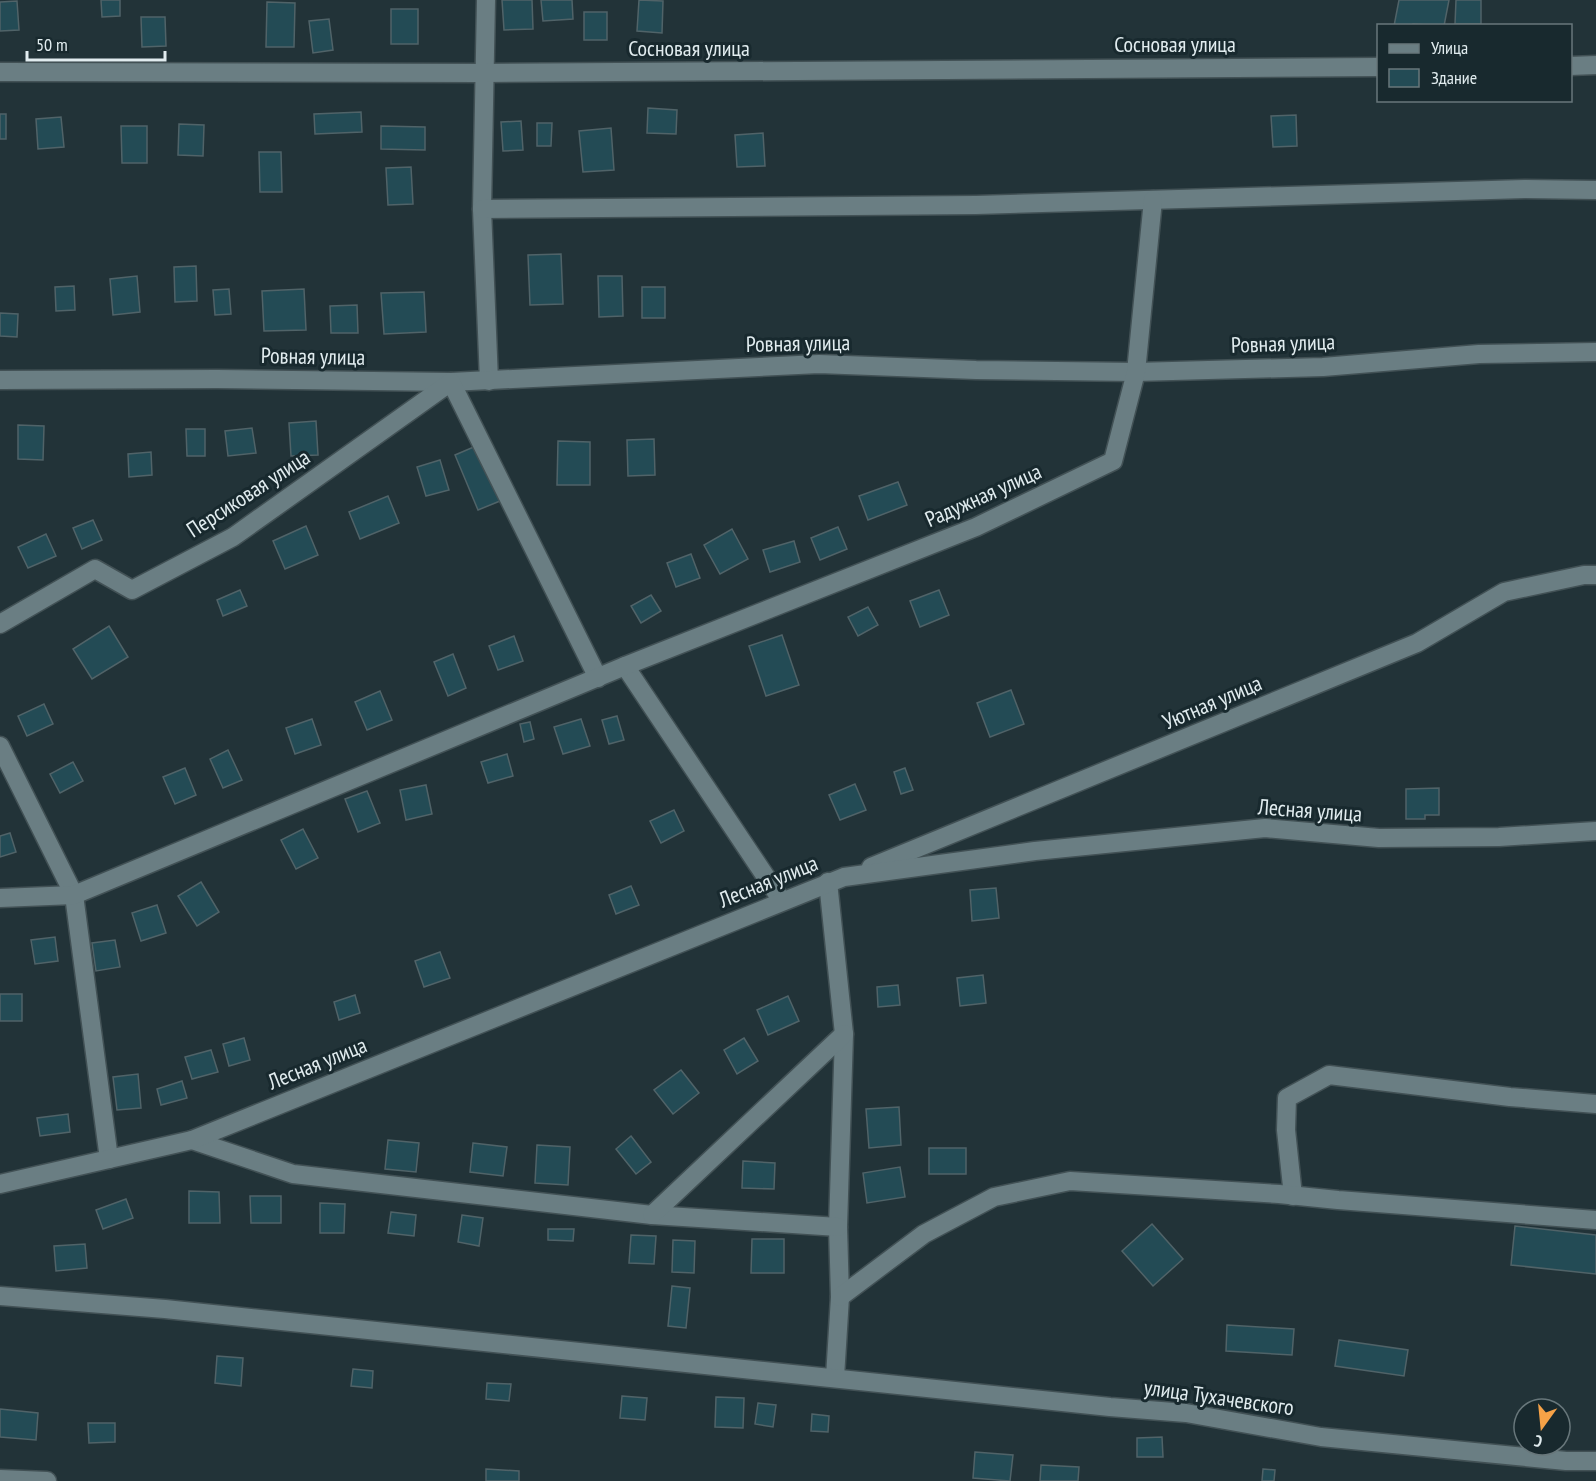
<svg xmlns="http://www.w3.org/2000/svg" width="1596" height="1481" viewBox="0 0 1596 1481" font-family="'PT Sans Narrow',sans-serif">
<rect width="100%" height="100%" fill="#223338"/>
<g fill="#234b55" stroke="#506368" stroke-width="1.5">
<polygon points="101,0 120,0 120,16 102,17"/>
<polygon points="502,0 532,0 533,29 504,30"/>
<polygon points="541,0 572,0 573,19 543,21"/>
<polygon points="639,0 663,1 662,33 637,31"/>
<polygon points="1399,0 1449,0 1444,26 1413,24 1413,26 1394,26"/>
<polygon points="1456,0 1481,0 1481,24 1455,24"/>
<polygon points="17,1 19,30 0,31 0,2"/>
<polygon points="267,2 295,3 294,47 266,47"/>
<rect x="391" y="9" width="27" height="35"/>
<rect x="584" y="12" width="23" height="28"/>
<polygon points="141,17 165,17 166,46 142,47"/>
<polygon points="329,19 333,50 313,53 309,21"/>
<polygon points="648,108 677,110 676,134 647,133"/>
<polygon points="361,112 362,132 315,134 314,114"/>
<rect x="0" y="114" width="6" height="25"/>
<polygon points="1296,115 1297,146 1273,147 1271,116"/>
<polygon points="61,117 64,147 38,149 36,119"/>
<polygon points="521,121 523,150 503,151 501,122"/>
<polygon points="537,123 552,123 551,146 537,146"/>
<polygon points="179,124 204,125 203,156 178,155"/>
<polygon points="121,126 147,126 147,163 122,163"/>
<polygon points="381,126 425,127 425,150 381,149"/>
<polygon points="611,128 614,170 583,172 579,131"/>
<polygon points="763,133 765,166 737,167 735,135"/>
<polygon points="259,152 281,152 282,192 260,192"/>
<polygon points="411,167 413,204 388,205 386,168"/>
<polygon points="561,254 563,304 530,305 528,255"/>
<polygon points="196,266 197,301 175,302 174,267"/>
<polygon points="137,276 140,312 113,315 110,279"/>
<polygon points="598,276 622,276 623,316 599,317"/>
<polygon points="74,286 75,310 56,311 55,287"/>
<rect x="642" y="287" width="23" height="31"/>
<polygon points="229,289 231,314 215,315 213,290"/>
<polygon points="304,289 306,330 264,331 262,291"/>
<polygon points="424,292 426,332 384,334 381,293"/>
<polygon points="357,305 358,333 331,333 330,306"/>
<polygon points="0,313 18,314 17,337 0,336"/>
<polygon points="316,421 318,455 291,456 289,423"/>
<polygon points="18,425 44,426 43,460 18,459"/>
<polygon points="252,428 256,453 228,456 225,431"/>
<polygon points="186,429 205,429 205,456 187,456"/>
<polygon points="654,439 655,475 628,476 627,440"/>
<polygon points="558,441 590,442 590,485 557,485"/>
<polygon points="476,446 500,501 478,510 455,455"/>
<polygon points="151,452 152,475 129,477 128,454"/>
<polygon points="440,460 449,490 426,496 417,467"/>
<polygon points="898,482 907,505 868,520 859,496"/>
<polygon points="388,496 399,523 360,539 349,512"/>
<polygon points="93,520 102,540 82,549 73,528"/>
<polygon points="306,526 318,555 285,569 273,541"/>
<polygon points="838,527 847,549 820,560 811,538"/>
<polygon points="732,529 748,559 720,574 704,545"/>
<polygon points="46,534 56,556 28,568 18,547"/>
<polygon points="794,541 800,562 770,572 763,550"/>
<polygon points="691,554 700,578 676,587 667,563"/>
<polygon points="240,590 247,606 223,616 217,600"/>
<polygon points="939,590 949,615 920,627 910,601"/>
<polygon points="651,595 661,611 641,623 631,606"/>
<polygon points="868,607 878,625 858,636 848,617"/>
<polygon points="109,626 128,657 92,679 73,649"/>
<polygon points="782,635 799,685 766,696 749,646"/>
<polygon points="514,636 523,661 498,670 489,646"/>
<polygon points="453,654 466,688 448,696 434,662"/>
<polygon points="1011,690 1024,724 990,737 977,703"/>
<polygon points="380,691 392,720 367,730 355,702"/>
<polygon points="44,704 53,724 27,736 18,716"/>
<polygon points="617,716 624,740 609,744 602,720"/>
<polygon points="312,719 321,745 295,754 286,728"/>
<polygon points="581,719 590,746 563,754 554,727"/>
<polygon points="530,722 534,739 524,742 520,724"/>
<polygon points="228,750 242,780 223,788 210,759"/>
<polygon points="507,754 513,776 488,783 481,762"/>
<polygon points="73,762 83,781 60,793 50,774"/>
<polygon points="185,768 196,795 175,804 163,777"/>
<polygon points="905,768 913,790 901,794 894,772"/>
<polygon points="855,784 866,810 840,820 829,795"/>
<polygon points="426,785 432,814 406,820 400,790"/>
<polygon points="1439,788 1439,815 1425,815 1425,819 1406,819 1406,789"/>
<polygon points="367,791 380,823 358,832 345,799"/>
<polygon points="674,810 684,831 661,843 650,821"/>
<polygon points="303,829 318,858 296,869 281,840"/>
<polygon points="10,833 16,852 0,857 0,836"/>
<polygon points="201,882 219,912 197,926 178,896"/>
<polygon points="631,886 639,905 616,914 609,895"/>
<polygon points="996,888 999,918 972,921 970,890"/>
<polygon points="157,905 166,933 141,941 132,913"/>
<polygon points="55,937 58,961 35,964 31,940"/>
<polygon points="115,940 120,967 96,971 92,943"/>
<polygon points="440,952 450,978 424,987 415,961"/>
<polygon points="983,975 986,1003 960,1006 957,978"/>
<polygon points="898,985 900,1005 878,1007 877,987"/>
<rect x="0" y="994" width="22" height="27"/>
<polygon points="355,995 360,1013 339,1020 334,1002"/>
<polygon points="788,996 799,1021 768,1035 757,1010"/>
<polygon points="244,1038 250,1060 229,1066 223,1044"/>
<polygon points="744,1038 758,1061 737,1074 724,1050"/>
<polygon points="211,1050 218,1072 192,1079 185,1057"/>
<polygon points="681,1070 699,1093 673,1114 654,1090"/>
<polygon points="138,1074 141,1108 117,1110 113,1077"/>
<polygon points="182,1081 187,1098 161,1105 157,1089"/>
<polygon points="899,1107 901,1145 869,1148 866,1109"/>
<polygon points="68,1114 70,1132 40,1136 37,1118"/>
<polygon points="631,1136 651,1162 636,1174 616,1149"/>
<polygon points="388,1140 419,1143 416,1172 385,1169"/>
<polygon points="473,1143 507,1147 503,1176 470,1172"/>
<polygon points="537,1145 570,1147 568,1185 535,1183"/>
<rect x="929" y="1148" width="37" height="26"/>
<polygon points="743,1161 775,1163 774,1189 742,1188"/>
<polygon points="900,1167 905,1197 867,1203 863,1173"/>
<polygon points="189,1191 219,1192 220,1223 189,1223"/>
<polygon points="250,1196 281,1196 281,1223 251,1223"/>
<polygon points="126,1199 133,1218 103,1229 96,1210"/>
<polygon points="320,1203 345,1204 344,1233 320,1233"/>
<polygon points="391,1212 416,1215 414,1236 388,1233"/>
<polygon points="462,1215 483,1218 479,1246 458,1242"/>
<polygon points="1152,1224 1183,1259 1153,1286 1122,1251"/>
<polygon points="1515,1226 1596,1235 1596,1274 1511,1265"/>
<polygon points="548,1229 574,1229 573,1241 548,1240"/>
<polygon points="631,1235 656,1236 654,1264 629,1263"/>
<polygon points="752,1239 784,1239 784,1273 751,1273"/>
<polygon points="673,1240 695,1241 694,1273 672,1272"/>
<polygon points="85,1244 87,1268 56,1271 54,1246"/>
<polygon points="672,1286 690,1288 686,1328 668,1326"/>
<polygon points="1227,1325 1294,1329 1292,1355 1226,1351"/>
<polygon points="1339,1340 1408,1350 1404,1376 1335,1366"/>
<polygon points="217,1356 243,1358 241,1386 215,1383"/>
<polygon points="353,1369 373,1371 372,1388 351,1386"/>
<polygon points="487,1383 511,1384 509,1401 486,1399"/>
<polygon points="622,1396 647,1398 645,1420 620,1418"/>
<polygon points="716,1397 744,1398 743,1428 715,1427"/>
<polygon points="758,1403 776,1405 773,1427 755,1424"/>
<polygon points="0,1409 38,1413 36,1440 0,1437"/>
<polygon points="812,1414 829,1416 828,1432 811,1431"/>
<polygon points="88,1423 115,1423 115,1442 89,1443"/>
<polygon points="1162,1437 1163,1457 1137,1457 1137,1438"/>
<polygon points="975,1452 1013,1455 1010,1481 973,1478"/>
<polygon points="1041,1465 1079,1467 1078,1481 1040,1481"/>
<polygon points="486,1469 519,1471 519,1481 486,1481"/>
<polygon points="1263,1469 1275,1470 1274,1481 1262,1481"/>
</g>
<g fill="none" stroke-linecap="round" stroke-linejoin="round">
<g stroke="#425155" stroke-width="21">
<g id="minor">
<polyline points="486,0 482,209 489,381"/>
<polyline points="1570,66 1596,65"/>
<polyline points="0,72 483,73 1378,67"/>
<polyline points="482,209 976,205 1525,189 1596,190"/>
<polyline points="0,380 217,379 451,382 819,364 976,370 1136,372 1323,367 1479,354 1596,352"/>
<polyline points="0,624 95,569 132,590 233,537 451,382 598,678"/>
<polyline points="625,666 782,901"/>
<polyline points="0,746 74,895 109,1159"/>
<polyline points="871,867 1417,643 1504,592 1584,575 1596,575"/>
<polyline points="828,882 844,1034 838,1227 840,1297 835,1377"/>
<polyline points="0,898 74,895 625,666 976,527 1113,461 1136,372 1153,200"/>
<polyline points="192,1140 293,1174 652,1215 838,1227"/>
<polyline points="0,1184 192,1140 844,877 1035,851 1265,828 1379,838 1499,837 1596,831"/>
<polyline points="1293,1196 1286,1130 1287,1098 1329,1075 1510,1097 1596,1104"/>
<polyline points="652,1215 844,1034"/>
<polyline points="0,1296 165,1309 1110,1407 1186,1413 1321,1437 1566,1461 1596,1461"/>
<polyline points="840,1297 924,1234 994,1197 1070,1181 1279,1194 1338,1200 1596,1220"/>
<polyline points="0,1479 47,1481"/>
</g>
</g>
<use href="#minor" stroke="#6a7e83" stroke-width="18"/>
</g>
<g text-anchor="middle" stroke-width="6" stroke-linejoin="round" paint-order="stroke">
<g font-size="22" fill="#e1ecef" stroke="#18292e">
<text x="1175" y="52">Сосновая улица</text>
<text x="689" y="56">Сосновая улица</text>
<text transform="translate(798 343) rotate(-1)" y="8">Ровная улица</text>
<text transform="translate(1283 343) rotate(-2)" y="8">Ровная улица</text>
<text transform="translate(313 356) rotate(1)" y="8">Ровная улица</text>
<text transform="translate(248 493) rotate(-33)" y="8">Персиковая улица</text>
<text transform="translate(983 495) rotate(-24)" y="8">Радужная улица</text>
<text transform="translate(1212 702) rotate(-23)" y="8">Уютная улица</text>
<text transform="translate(1310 810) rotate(4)" y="8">Лесная улица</text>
<text transform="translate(768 881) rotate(-22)" y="8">Лесная улица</text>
<text transform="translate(317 1063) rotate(-22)" y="8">Лесная улица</text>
<text transform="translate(1219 1397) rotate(8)" y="8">улица Тухачевского</text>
</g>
</g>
<rect x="1377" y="24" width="195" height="78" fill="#18292e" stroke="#68777b" stroke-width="1.5"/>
<rect x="1389" y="44" width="30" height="9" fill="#6a7e83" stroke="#68777b" stroke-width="1.5"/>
<text x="1431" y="54" font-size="18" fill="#e1ecef">Улица</text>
<rect x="1389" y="69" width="30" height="18" fill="#234b55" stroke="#68777b" stroke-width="1.5"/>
<text x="1431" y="84" font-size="18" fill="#e1ecef">Здание</text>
<g transform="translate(1542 1427) rotate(195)"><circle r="28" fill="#18292e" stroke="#68777b" stroke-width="1.5"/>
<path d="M0-4.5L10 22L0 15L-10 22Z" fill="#f6a247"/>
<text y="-9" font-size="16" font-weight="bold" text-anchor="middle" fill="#e1ecef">С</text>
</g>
<path d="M27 51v9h138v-9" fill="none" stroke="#e1ecef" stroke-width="3"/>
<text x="36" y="51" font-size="18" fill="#e1ecef" stroke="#18292e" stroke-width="4.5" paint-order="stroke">50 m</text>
</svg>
